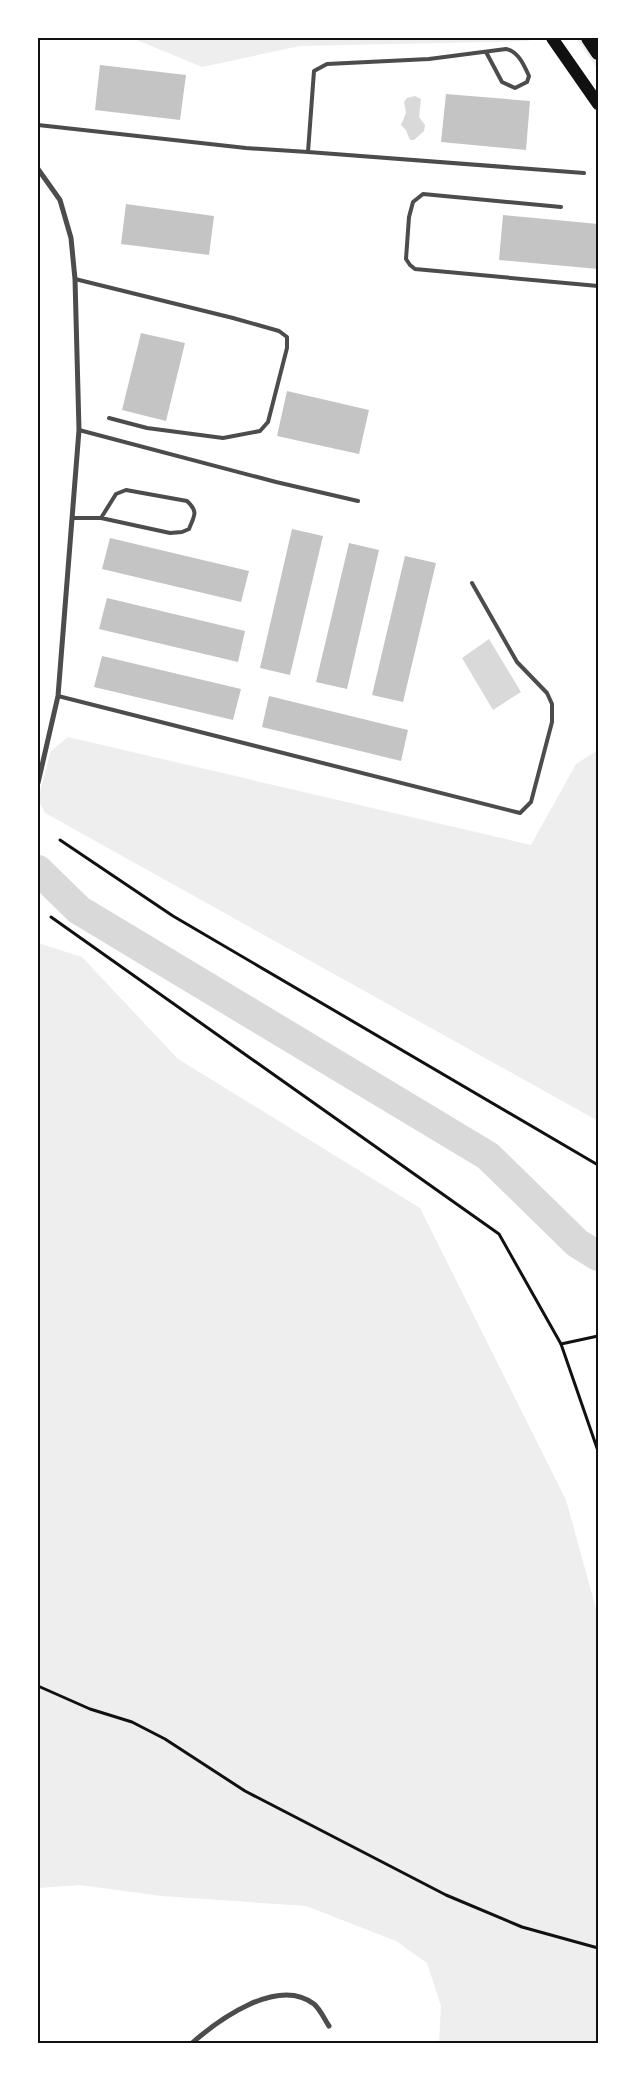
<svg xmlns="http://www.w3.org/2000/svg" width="636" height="2081" viewBox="0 0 636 2081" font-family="'Fira Sans Condensed',sans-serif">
<rect width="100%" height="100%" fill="#fff"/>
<g fill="#eee">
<polygon points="132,38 527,38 529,41 300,46 202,67"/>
<polygon points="576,38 582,38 598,61 598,70"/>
<polygon points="68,737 531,845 576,764 598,750 598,1121 45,813 38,799 51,751"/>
<polygon points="38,943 82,957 178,1059 420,1208 566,1500 598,1616 598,2043 439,2043 441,2006 427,1963 396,1941 306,1906 161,1896 80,1885 38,1888"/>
</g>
<g fill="#d9d9d9">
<polygon points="415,96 421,99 419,117 425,125 424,131 414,140 410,140 406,130 401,125 406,113 404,102 407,98"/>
<polygon points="489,639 521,692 493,710 462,658"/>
</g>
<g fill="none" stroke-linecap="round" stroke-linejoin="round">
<polyline stroke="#d9d9d9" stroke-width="30" points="38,870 79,910 488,1156 577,1243 598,1256"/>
</g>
<g fill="#c4c4c4">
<polygon points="100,65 186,75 180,120 95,110"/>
<polygon points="446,94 530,101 526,150 441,142"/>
<polygon points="126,204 214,216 209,255 121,244"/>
<polygon points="503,215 598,224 598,269 499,260"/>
<polygon points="141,333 185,343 166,421 122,410"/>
<polygon points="287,391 369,410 359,454 277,436"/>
<polygon points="292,529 323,536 290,675 260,668"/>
<polygon points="110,538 249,571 241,602 102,569"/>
<polygon points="349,543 379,550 347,689 316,682"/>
<polygon points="405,556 436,563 403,702 372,695"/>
<polygon points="107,598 245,631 238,662 99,629"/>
<polygon points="102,656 241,689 233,720 94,687"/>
<polygon points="269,696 408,730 401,761 262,727"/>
</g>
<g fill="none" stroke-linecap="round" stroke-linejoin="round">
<g stroke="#111" stroke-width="3">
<polyline points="60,840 173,916 598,1165"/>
<polyline points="51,917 499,1234 561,1344 598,1451"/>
<polyline points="561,1344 598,1336"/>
<polyline points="38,1686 90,1709 132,1722 165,1739 245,1791 446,1895 522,1927 598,1948"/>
</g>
<g stroke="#4c4c4c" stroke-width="4">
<path d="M486,52L502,82L515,88L527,82L529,76C524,65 518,51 506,49L429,59L327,64L314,71L308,152L584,173"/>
<polyline points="38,125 246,148 308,152"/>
<polyline points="561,207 423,194 413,202 409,217 406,259 410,265 415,269 598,286"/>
<polyline points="75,279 233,318 279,331 287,337 287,348 268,422 260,431 223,438 147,428 109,418"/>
<polyline points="79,430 276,482 358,501"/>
<path d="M72,518H101L170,533L182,532L189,529C194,516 199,512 187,501L126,490L116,494L101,518"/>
<polyline points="58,696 520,813 531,802 552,722 552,704 547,693 517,662 472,583"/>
</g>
<g stroke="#4c4c4c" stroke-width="5">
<polyline points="38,169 60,200 71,238 75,279 79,430 58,696 38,783"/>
<path d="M191,2044C218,2020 278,1976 314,2004C320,2009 325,2020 329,2026"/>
</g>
<polyline stroke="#111" stroke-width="12" points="552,38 598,104"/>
<polyline stroke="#111" stroke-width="14" points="588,38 598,53"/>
</g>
<rect width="636" height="2081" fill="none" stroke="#ffffff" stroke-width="78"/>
<rect x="39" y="39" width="558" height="2003" fill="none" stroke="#111" stroke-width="2"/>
</svg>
